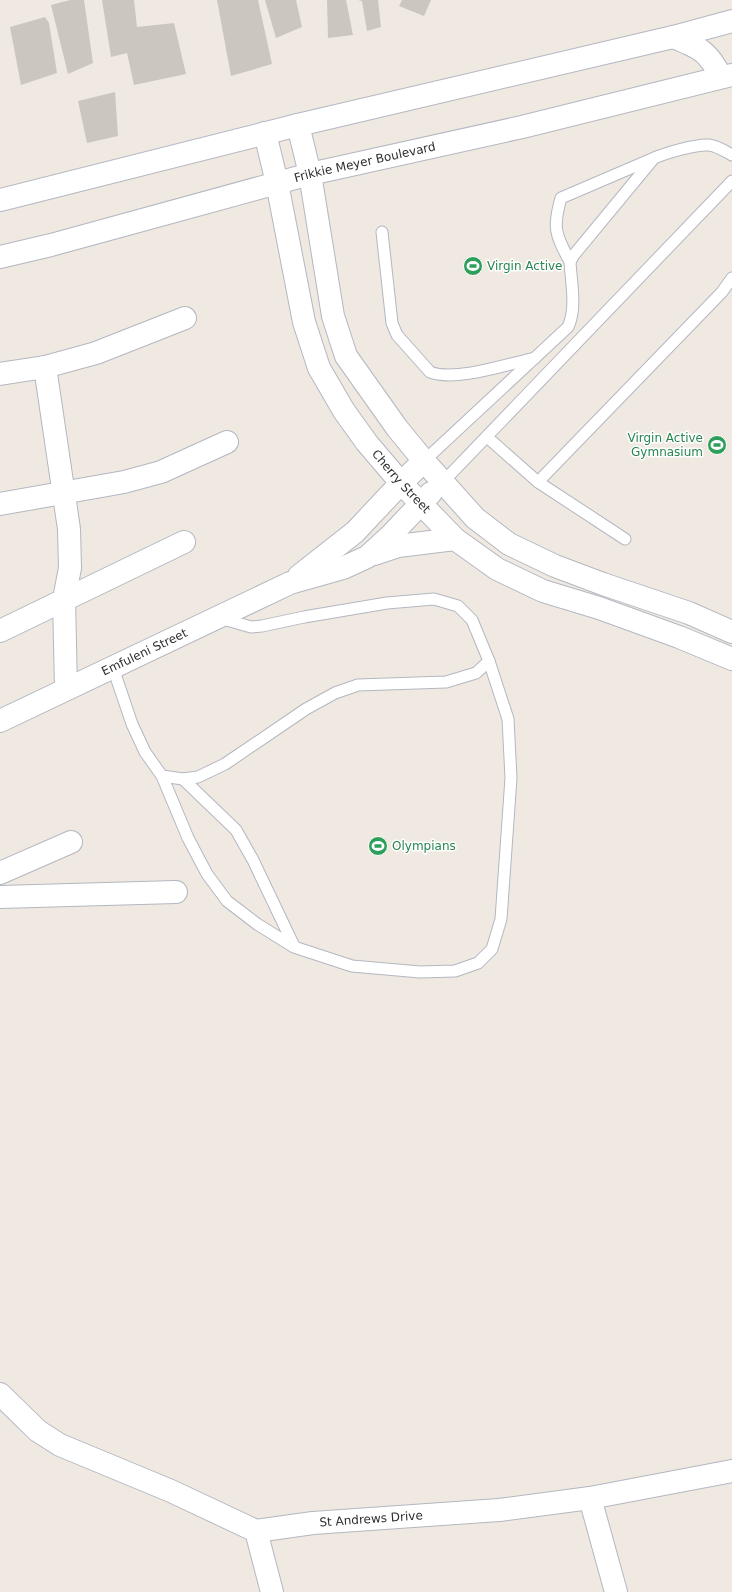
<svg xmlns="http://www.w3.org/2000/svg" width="732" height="1592" viewBox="0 0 732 1592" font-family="'DejaVu Sans',sans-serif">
<rect width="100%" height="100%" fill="#efe9e1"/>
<g fill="#cbc7bf">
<polygon points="70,0 84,0 93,63 68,74 51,5"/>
<polygon points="102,0 134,0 137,27 174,23 186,74 134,85 127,53 111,57"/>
<polygon points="217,0 258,0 272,64 231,76"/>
<polygon points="265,0 296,0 302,27 276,38"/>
<polygon points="327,0 346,0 353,35 328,38"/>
<polygon points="358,0 378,0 381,27 367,31 362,1"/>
<polygon points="402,0 431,0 424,16 399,6"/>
<polygon points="45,17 49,23 57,73 21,85 10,27"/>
<polygon points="115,92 118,136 87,143 78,101"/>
</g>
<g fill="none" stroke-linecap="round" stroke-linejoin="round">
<g stroke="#b4b7c1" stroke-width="13">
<g id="lane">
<path d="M382,232L392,323L397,335L430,372C455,382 508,364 535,358"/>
<path d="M570,262C556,235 552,229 561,198L652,159"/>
<polyline points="487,437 538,482 625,539"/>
<path d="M424,461L568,327C577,308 571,282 570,262L573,256L654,158C666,153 696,144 709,145C717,146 725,151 732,155"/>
<polyline points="538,482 722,292 732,278"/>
<polyline points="442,483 732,181"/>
<polyline points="220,618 251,627 262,626 304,617 387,603 434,599 458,606 472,620 489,661"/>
<polyline points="113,668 132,724 145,752 162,776 183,779 198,777 225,764 306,709 335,693 358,685 446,682 476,673 489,661 508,719 511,778 501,919 492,949 478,963 455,971 420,972 352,966 294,947 257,924 227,901 207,874 188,838 162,776"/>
<polyline points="183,779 236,830 253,860 294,946"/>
</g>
</g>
<g stroke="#b4b7c1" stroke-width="24">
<g id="street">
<polyline points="298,125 310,174 333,316 346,356 397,428 424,461 475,518 509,544 555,566 603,584 689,613 732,632"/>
<path id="s1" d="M265,133L277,183L304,322L319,368L344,411L367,443L401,483L455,539L497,569L543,591L599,608L679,637L732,659"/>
<polyline points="45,367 69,529 70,568 64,599 66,689"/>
<polyline points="0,374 45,367 96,353 185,318"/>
<polyline points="0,504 124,482 161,472 227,442"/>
<polyline points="374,554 398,546 455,539"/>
<polyline points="299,576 355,532 401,483 424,461"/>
<polyline points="0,631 184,542"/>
<path id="s2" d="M0,721L290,583L343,568L367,557L391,535L431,493"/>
<polyline points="0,873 71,842"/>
<polyline points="0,897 176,892"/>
<path id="s3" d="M0,1394L38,1431L60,1445L171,1491L256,1531L313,1523L499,1510L590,1498L732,1471"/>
<polyline points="590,1498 616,1592"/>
<polyline points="256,1531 272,1592"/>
</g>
</g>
<g stroke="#b4b7c1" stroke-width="24">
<g id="secondary">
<path d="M673,37C700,48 708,51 721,77"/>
<polyline points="0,200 298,125 673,37 732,21"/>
<path id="s4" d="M0,257L51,245L310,174L522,127L732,75"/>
</g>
</g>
<use href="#lane" stroke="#fff" stroke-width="11"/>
<use href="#street" stroke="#fff" stroke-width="22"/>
<use href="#secondary" stroke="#fff" stroke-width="22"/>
</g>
<defs>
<g id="stadium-disc" transform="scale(1)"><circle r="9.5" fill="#2e9e5b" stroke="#fff"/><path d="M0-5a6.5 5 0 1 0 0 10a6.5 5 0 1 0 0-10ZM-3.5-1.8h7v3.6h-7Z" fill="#fff"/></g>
</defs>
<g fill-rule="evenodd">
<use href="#stadium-disc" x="473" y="266"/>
<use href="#stadium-disc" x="717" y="445"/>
<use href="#stadium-disc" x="378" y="846"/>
</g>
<g text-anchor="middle" stroke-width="3" stroke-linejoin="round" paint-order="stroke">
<g font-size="12" fill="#2e2e2e" stroke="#fff">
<text dy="4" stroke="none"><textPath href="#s4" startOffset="377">Frikkie Meyer Boulevard</textPath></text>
<text dy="4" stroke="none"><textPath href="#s1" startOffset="382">Cherry Street</textPath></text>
<text dy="4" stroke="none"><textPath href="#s2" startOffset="160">Emfuleni Street</textPath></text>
<text dy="4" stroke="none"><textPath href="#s3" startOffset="409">St Andrews Drive</textPath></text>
</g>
<g font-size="12" fill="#27864d" stroke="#fff" text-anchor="start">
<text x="487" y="270">Virgin Active</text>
<text x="703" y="442" text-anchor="end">Virgin Active<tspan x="703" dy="14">Gymnasium</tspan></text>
<text x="392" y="850">Olympians</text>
</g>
</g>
</svg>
